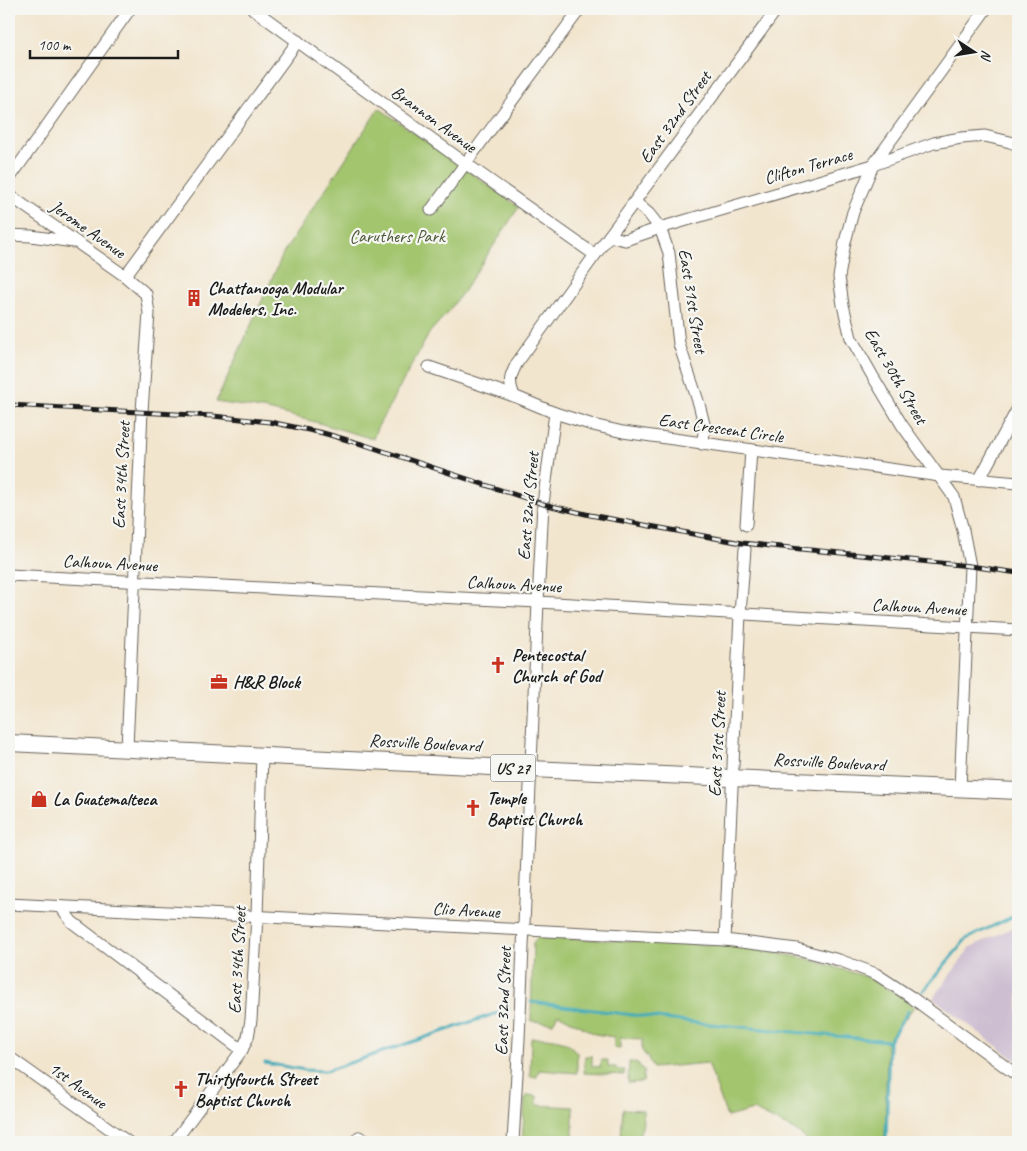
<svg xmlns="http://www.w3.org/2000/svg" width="1027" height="1151" viewBox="0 0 1027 1151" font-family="Caveat,sans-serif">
<rect width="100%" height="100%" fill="#f6f6f2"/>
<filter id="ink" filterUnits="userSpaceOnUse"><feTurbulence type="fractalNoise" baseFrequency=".02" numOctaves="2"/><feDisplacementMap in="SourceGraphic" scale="10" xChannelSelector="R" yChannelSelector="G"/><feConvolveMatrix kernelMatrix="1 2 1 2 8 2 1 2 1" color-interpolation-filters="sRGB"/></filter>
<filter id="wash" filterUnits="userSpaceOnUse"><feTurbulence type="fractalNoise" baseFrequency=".0096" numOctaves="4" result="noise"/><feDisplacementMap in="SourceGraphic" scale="20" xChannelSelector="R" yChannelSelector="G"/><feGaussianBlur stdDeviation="1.12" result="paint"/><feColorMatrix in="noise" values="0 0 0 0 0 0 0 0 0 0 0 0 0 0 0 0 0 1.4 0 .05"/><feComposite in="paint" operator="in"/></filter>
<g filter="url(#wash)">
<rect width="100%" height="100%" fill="#f2e5ce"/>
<polygon fill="#cebed1" points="1018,925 1018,1062 933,998 971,947"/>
<g fill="#a3c56e" stroke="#607045">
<polygon points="379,108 519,207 463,292 447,313 430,332 376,430 373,439 319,423 268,410 216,402 284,252"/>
<polygon points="538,938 580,939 740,946 808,959 864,976 899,995 914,1007 887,1042 885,1142 810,1142 794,1130 753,1110 727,1117 708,1063 653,1068 648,1058 642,1051 642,1039 620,1038 620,1049 614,1048 614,1037 595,1034 558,1014 553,1023 531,1021 533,943 535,940"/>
<path d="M531,1038C550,1038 565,1037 577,1053V1073L539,1070L537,1077L530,1076Z"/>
<polygon points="585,1056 592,1056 592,1066 600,1067 601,1060 608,1060 608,1067 616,1067 617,1070 625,1070 624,1075 584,1073"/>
<path d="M629,1062C636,1061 640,1066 644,1071L643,1082L628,1083Z"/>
<polygon points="528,1095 537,1096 537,1105 573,1107 573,1142 522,1142 525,1099"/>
<path d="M623,1109L643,1110C643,1118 644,1135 634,1137C630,1138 625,1137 621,1136Z"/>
</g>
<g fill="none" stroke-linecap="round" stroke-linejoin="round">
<g stroke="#3baab9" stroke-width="3">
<polyline points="923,991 966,939 1018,914"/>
<polyline points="531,1002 688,1022 889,1041"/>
<polyline points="265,1063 305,1070 326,1071 509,1009"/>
<polyline points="886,1142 889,1041 908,1011"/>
</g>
</g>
</g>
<g filter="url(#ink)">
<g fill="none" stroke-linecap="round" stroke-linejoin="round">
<g stroke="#67625a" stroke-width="13">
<g id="minor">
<polyline points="253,9 465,163 595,255"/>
<polyline points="9,179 130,9"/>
<polyline points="9,195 125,276 146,294 149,313 142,411 127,748"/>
<polyline points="635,202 649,214 660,228 669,253 679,344 699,404 705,428 702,444"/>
<polyline points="431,210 580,9"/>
<polyline points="9,235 31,236 74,242"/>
<polyline points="609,236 625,240 660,228 873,165 934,143 961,138 985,136 1010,142 1018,145"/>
<polyline points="125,276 298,41"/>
<polyline points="429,367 514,396 555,413 593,425 623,432 940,476 1018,483"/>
<path d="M514,396C508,380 510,377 517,363L595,255L777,9"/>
<polyline points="979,480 1018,408"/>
<polyline points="746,525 751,450"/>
<polyline points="9,575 538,602 1018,630"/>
<polyline points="960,788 970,566 963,530 954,497 902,425 872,375 851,338 843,305 839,277 845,242 853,212 873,165 986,9"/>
<polyline points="9,904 725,940 797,949 839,960 876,974 911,997 1018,1076"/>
<polyline points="61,907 72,922 242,1050"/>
<polyline points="725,940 740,614 745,549"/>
<polyline points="9,1057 128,1142"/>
<polyline points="174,1142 242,1050 248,1037 251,1020 257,916 262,755"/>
<polyline points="355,1142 359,1137 367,1142"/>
<polyline points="513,1142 519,1039 538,602 543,504 555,413"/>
</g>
</g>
<g stroke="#67625a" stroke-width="18">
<polyline id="highway" points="9,743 531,769 1018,791"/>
</g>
<use href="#minor" stroke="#fff" stroke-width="11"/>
<use href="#highway" stroke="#fff" stroke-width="16"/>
<g stroke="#1c1c1c" stroke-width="5">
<polyline id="rail" points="9,405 213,416 270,422 323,433 365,445 543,504 590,515 742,543 970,566 1018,573"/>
</g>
<use href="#rail" stroke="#f6f6f2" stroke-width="3" stroke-dasharray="9" stroke-linecap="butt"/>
</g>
</g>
<defs>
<g id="building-bare" transform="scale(1.35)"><path d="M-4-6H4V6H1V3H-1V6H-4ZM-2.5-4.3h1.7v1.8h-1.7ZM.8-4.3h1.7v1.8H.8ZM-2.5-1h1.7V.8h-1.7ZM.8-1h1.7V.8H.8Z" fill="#c8321e" stroke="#f6f6f2" stroke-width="2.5" paint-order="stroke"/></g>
<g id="church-bare" transform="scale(1.35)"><path d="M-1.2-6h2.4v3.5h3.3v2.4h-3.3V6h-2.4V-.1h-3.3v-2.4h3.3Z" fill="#c8321e" stroke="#f6f6f2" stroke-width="2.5" paint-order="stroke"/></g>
<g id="office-bare" transform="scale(1.35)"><path d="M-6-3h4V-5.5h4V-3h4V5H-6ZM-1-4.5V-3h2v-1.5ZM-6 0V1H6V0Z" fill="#c8321e" stroke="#f6f6f2" stroke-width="2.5" paint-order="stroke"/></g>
<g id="shop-bare" transform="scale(1.35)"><path d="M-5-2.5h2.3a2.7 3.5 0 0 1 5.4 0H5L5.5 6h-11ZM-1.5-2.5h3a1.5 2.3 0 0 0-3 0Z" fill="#c8321e" stroke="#f6f6f2" stroke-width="2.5" paint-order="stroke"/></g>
</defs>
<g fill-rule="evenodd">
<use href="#building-bare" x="194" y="298"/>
<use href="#church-bare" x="498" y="665"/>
<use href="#office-bare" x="219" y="682"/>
<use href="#shop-bare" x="39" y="799"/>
<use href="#church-bare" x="473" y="808"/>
<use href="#church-bare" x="181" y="1089"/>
</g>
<g text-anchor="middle" stroke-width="4.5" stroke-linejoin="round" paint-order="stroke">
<rect fill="#f6f6f2" stroke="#5d5d5c" stroke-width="1" x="490.5" y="754.5" width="45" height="27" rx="4"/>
<g font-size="16" font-weight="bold" fill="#1c1c1c">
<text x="513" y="774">US 27</text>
</g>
<g font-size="18" fill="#1c1c1c" stroke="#f6f6f2">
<text transform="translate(675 117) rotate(-54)" y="6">East 32nd Street</text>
<text transform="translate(434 119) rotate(36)" y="6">Brannon Avenue</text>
<text transform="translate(808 166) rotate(-16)" y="6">Clifton Terrace</text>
<text transform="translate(88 229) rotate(35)" y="6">Jerome Avenue</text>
<text transform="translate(693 301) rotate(81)" y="6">East 31st Street</text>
<text transform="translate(896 376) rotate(60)" y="6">East 30th Street</text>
<text transform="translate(721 428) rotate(8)" y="6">East Crescent Circle</text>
<text transform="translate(121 475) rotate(-87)" y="6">East 34th Street</text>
<text transform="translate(528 506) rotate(-85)" y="6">East 32nd Street</text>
<text transform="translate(110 563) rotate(3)" y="6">Calhoun Avenue</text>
<text transform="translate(514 584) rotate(3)" y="6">Calhoun Avenue</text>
<text transform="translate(919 607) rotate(3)" y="6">Calhoun Avenue</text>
<text transform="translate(425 743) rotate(3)" y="6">Rossville Boulevard</text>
<text transform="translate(717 744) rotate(-87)" y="6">East 31st Street</text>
<text transform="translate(829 762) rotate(3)" y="6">Rossville Boulevard</text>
<text transform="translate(466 910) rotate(3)" y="6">Clio Avenue</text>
<text transform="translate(237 960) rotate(-87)" y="6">East 34th Street</text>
<text transform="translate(503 1001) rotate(-88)" y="6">East 32nd Street</text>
<text transform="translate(78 1085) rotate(36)" y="6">1st Avenue</text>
</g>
<g font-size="18" fill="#4b5739" stroke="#f6f6f2">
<text x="397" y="242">Caruthers Park</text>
</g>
<g font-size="18" font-weight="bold" fill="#1c1c1c" stroke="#f6f6f2" text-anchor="start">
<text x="208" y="294">Chattanooga Modular<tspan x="208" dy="21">Modelers, Inc.</tspan></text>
<text x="512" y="661">Pentecostal<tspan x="512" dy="21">Church of God</tspan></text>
<text x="233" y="688">H&amp;R Block</text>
<text x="487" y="804">Temple<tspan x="487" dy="21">Baptist Church</tspan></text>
<text x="53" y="805">La Guatemalteca</text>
<text x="195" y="1085">Thirtyfourth Street<tspan x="195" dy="21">Baptist Church</tspan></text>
</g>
</g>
<rect width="1027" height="1151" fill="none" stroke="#f6f6f2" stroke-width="30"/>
<g transform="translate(974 52) rotate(102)" stroke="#f6f6f2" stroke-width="4" paint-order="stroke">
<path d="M0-4L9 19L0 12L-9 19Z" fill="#1c1c1c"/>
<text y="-8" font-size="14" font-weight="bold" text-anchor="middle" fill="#1c1c1c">N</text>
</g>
<path d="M30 50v8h148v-8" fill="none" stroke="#1c1c1c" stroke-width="2.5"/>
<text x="38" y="50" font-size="15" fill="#1c1c1c" stroke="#f6f6f2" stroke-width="4" paint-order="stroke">100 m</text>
</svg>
